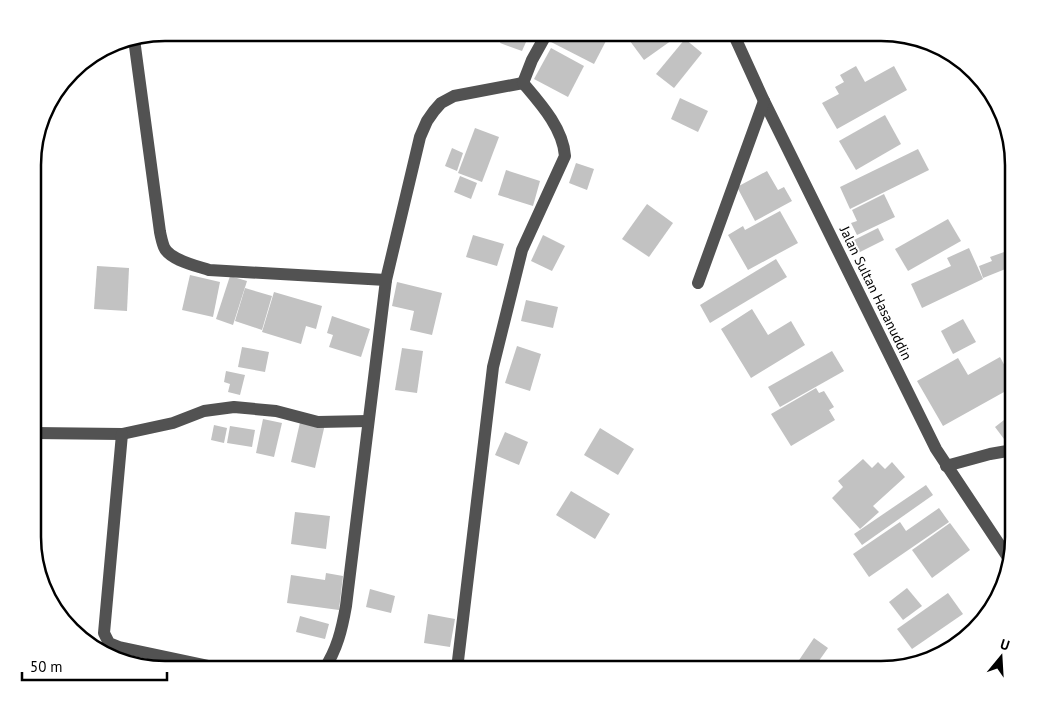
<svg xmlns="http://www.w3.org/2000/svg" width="1046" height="702" viewBox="0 0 1046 702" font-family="'PT Sans',sans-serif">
<rect width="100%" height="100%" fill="#fff"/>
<g fill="#c2c2c2">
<polygon points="504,33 530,33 522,51 500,43"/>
<polygon points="556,33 594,33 607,39 594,64 551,42"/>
<polygon points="624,33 682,33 644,60"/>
<polygon points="685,39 702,53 674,88 656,74"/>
<polygon points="551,48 584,66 568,97 534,79"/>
<polygon points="856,66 865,82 894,66 907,90 837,129 822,103 839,94 835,87 844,82 840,75"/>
<polygon points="680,98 708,111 698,132 671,119"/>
<polygon points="885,115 901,144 856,170 839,141"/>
<polygon points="475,128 499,137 482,182 458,173"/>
<polygon points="452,148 463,153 457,171 445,166"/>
<polygon points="918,149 929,170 850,209 840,187"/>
<polygon points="576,163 594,169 587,190 569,183"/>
<polygon points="506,170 540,181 533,206 498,195"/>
<polygon points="767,171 778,190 784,187 792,201 755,221 737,187"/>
<polygon points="460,176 477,183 471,199 454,192"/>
<polygon points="884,194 895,217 857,235 851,223 857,221 852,210"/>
<polygon points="647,204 673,223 649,257 622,239"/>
<polygon points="780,211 798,243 748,270 728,235 743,226 745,230"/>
<polygon points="948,219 961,241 908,271 895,249"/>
<polygon points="878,228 884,240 858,253 852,241"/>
<polygon points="473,235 504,244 497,266 466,257"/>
<polygon points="543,235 565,246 552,271 531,261"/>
<polygon points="969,248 983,279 922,308 911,284 951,266 947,258"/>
<polygon points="1007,251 1013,266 983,278 979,266 992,261 990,257"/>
<polygon points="776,259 787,277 710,323 700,305"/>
<polygon points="97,266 129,268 127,311 94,309"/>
<polygon points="190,275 220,282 213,317 182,310"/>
<polygon points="230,276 247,281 233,325 216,319"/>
<polygon points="397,282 442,293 432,335 410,330 414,311 392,306"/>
<polygon points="245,288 272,296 262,330 235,321"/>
<polygon points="274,292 322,306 316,329 306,326 301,344 262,332"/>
<polygon points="526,300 558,307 553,328 521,321"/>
<polygon points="752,309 768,335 791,321 805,345 751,378 721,329"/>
<polygon points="332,316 370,329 361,357 329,347 333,335 327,333"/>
<polygon points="963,319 976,342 953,354 941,331"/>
<polygon points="517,346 541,354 530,391 505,383"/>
<polygon points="242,347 269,352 265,372 238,367"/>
<polygon points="402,348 423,351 417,393 395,390"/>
<polygon points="832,351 844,371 780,407 768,387"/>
<polygon points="1000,357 1013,381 1013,387 943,426 917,381 958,358 968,375"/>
<polygon points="226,371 245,375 240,395 228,392 230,384 224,382"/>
<polygon points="816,388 819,393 824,391 834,407 829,410 835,420 791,446 771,414"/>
<polygon points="1013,413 1013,439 1007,443 995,427"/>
<polygon points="301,418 325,424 315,468 291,462"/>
<polygon points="263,419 282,423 274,457 256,453"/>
<polygon points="214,425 227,428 224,443 211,440"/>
<polygon points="230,426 255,430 252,447 227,443"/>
<polygon points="600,428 634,449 618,475 584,455"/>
<polygon points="505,432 528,442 519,465 495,455"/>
<polygon points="863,459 872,468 878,462 885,469 892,462 905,477 873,506 879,512 860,529 832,498 843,487 838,481"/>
<polygon points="926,485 933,495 862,545 854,534"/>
<polygon points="571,491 610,514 595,539 556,515"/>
<polygon points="939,508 949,522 869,577 853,554 900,522 906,531"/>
<polygon points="295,512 330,516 326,549 291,544"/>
<polygon points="950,523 970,550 932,578 912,550"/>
<polygon points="326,573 343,576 339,610 287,603 291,575 325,580"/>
<polygon points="907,588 922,606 903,620 889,602"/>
<polygon points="370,589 395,596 391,613 366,607"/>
<polygon points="948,593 963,614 912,649 897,629"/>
<polygon points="428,614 455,619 450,647 424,643"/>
<polygon points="300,616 329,624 325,639 296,632"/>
<polygon points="814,638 828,648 816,665 822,669 793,669"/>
</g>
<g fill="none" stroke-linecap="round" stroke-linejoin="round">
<g stroke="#525252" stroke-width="12">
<polyline points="733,33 764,101 936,449 1009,559"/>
<path d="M134,39L160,232C161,237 162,242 164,247C169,260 197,266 209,270L386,280"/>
<polyline points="698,283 764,101"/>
<polyline points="34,433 122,434 173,423 204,411 234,407 276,411 318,422 368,421"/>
<polyline points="122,434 104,633 109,643 119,647 223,669"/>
<polyline points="946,466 990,454 1013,450"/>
<path d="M324,669C337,650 342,629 346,606L386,280L420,137L427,121L434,111L441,103L454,96L523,83"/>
<path d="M457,669L493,367L522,250L565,156C563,128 540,103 523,83L532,60L547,33"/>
</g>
</g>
<g text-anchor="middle" stroke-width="4" stroke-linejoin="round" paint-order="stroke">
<g font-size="14" fill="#000" stroke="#fff">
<text transform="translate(876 293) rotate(64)" y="5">Jalan Sultan Hasanuddin</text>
</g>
</g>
<path d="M0 0H1046V702H0ZM165 41H881A124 124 0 0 1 1005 165V537A124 124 0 0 1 881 661H165A124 124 0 0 1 41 537V165A124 124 0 0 1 165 41Z" fill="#fff" fill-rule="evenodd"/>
<path fill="none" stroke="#000" stroke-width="2.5" d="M165 41H881A124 124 0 0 1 1005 165V537A124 124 0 0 1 881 661H165A124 124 0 0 1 41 537V165A124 124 0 0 1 165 41Z"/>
<g transform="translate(1001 657) rotate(18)" stroke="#ffffff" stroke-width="4" paint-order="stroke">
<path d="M0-4L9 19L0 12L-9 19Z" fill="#000000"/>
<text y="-8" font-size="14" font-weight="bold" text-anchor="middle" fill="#000000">U</text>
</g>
<path d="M22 672v8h145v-8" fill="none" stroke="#000000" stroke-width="2.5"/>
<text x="30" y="672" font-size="15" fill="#000000" stroke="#ffffff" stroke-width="4" paint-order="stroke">50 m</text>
</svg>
